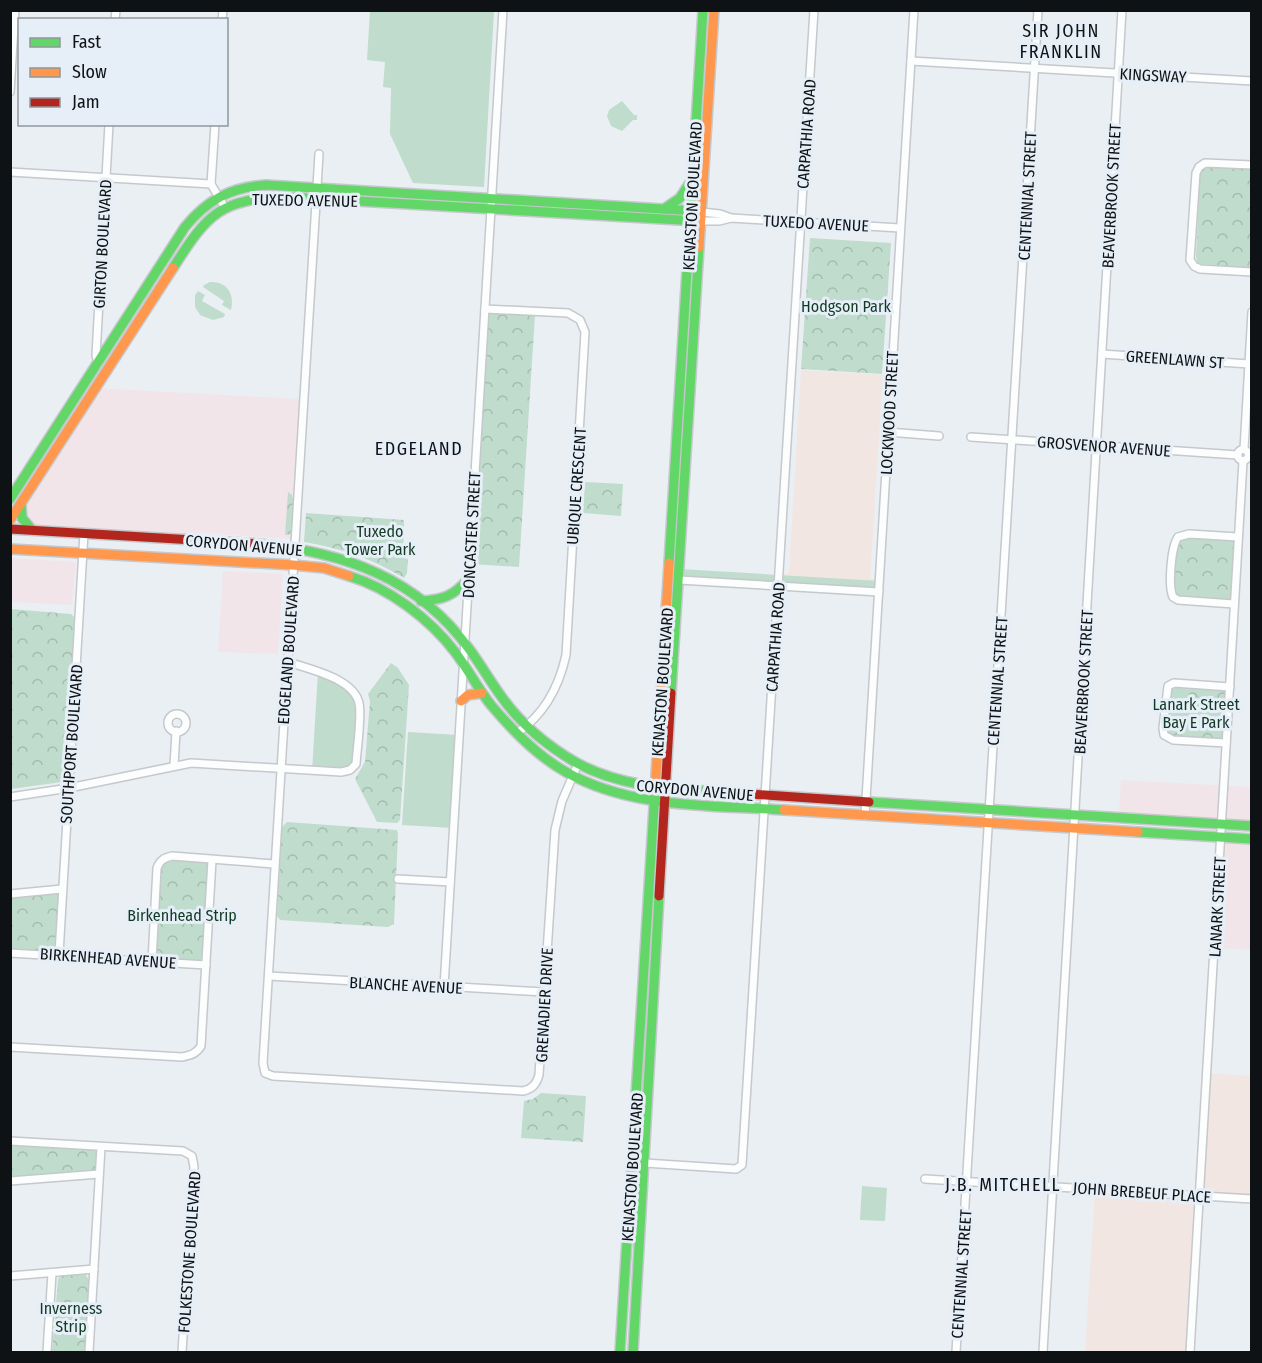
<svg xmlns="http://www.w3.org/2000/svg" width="1262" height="1363" viewBox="0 0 1262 1363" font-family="'Fira Sans Condensed',sans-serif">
<defs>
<pattern id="park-crowns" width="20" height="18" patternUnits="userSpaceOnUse" patternTransform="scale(1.5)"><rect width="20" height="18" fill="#bfdccc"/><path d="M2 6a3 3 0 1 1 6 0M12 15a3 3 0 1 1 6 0" fill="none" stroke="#a3bcae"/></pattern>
</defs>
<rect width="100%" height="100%" fill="#eaeff3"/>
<g fill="#f1e5e9">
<polygon points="95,388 299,399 292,539 201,533 189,536 32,526 25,518 25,503"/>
<polygon points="11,558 76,562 72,605 11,602"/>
<polygon points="223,571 283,574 278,654 218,652"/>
<polygon points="1121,780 1251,787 1251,822 1119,814"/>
<polygon points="1226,841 1251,842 1251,950 1220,948"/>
</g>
<g fill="#f1e6e2">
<polygon points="801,370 883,375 870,578 879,581 879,592 778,574 789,574"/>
<polygon points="1207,1073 1251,1076 1251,1199 1200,1196 1190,1352 1085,1352 1095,1189 1200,1196"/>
</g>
<g fill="#bfdccc">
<polygon points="370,11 494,11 484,187 413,183 390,134 391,88 383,87 385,62 367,60"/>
<polygon points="622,101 634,115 637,115 637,120 633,120 622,131 611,126 607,116 609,110"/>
<path d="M210,282C227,281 235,294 231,310L222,305L224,301L203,287L204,285Z"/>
<polygon points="198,291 205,295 202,301 225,314 224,317 213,320 200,315 195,307 195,295"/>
<polygon points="680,569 879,581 879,592 679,580"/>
<polygon points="318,672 345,685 360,705 356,764 350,770 312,771"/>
<polygon points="408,732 459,735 453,828 402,825"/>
<polygon points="862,1186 887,1188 885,1221 860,1220"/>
</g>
<g fill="url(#park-crowns)">
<polygon points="1206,167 1251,168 1251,268 1201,264 1197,262 1196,256 1200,172"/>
<polygon points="810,238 891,243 882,374 801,369"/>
<polygon points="488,311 535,314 519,567 472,564"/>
<polygon points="585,482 623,484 621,516 583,513"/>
<polygon points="288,492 292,495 293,499 292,534 285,535"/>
<path d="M306,513L404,520L403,558L408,559L407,573L404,578C373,559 340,548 304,542Z"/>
<polygon points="1178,537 1238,537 1234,604 1178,600 1171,588"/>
<polygon points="11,609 71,614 75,618 65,778 62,782 11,789"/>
<polygon points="391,663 398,668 409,685 400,820 397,823 377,822 355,779 365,762 370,701 368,694"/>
<polygon points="1168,686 1230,687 1226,743 1173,740 1163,728"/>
<polygon points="287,822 397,830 398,834 394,924 388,927 280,920 277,916 282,827"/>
<polygon points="164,858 212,860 206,965 152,961 157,868"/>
<polygon points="62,889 59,954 11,953 11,894"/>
<polygon points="541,1093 586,1096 583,1142 521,1138 524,1101 533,1099"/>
<polygon points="10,1141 101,1147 99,1174 11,1181"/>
<polygon points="80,1274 86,1275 90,1282 86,1352 52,1352 58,1279 61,1276"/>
</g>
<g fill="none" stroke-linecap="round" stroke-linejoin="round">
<g stroke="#c5c8cc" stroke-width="10">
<g id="street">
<polyline points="115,20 116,10"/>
<polyline points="222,20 223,10"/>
<polyline points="911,61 1252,81"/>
<polyline points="10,92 15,10"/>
<polyline points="215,124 211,184 224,206"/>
<path d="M319,154L263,1063L265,1073L273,1076L523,1091C532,1089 536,1085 539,1075L555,830L562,801L578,764"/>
<polyline points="1252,165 1205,163 1199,167 1196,173 1190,260 1194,266 1200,269 1252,272"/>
<polyline points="10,172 211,184"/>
<polyline points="702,212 720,214 731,218"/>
<polyline points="701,221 719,221 731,218 900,228"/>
<path d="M485,309L568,313L580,320L585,332L566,655C559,687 545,714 517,733"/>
<polyline points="1102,354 1249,364"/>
<polyline points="98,364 96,355 109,124"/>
<polyline points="888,432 939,436"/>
<polyline points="971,437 1238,455"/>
<polyline points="1244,449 1252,312"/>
<circle cx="1243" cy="455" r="5.5"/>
<polyline points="679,580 879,592"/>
<path d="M1234,604L1178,600L1173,597C1168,586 1171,547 1178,537L1189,534L1238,537"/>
<circle cx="177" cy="723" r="9"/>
<polyline points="1226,743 1173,740 1164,735 1163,728 1168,686 1174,683 1230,687"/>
<polyline points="174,766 176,731"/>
<path d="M10,797L69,788L191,763L341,772L350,770L356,764C357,748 362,716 359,703C353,678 309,669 288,662"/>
<polyline points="865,816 914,10"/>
<polyline points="398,879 450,882"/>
<polyline points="10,894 62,889"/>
<polyline points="10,953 206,965"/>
<polyline points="59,954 84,533"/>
<path d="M152,961L157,868C160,860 164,858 172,856L274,864"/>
<polyline points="269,976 544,992"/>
<polyline points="444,987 503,10"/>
<path d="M10,1047L182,1057C191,1055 196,1054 201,1046L212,860"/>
<polyline points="10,1141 183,1151 192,1156 194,1167 182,1352"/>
<polyline points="645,1163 736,1169 742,1165 814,10"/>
<polyline points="925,1179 1252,1199"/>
<polyline points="10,1181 99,1174"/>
<polyline points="10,1276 94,1269"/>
<polyline points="47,1352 52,1273"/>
<polyline points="89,1352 101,1147"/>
<polyline points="956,1352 1038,10"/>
<polyline points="1043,1352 1122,10"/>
<polyline points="1190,1352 1243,461"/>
</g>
</g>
<g stroke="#c5c8cc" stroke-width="12">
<g id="fast">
<polyline points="664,209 680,198 691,181"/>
<path d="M173,268C208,213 221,198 289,197L697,221"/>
<path d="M10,499L185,227C207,200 231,187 266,185L696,211"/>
<polyline points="21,504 22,518 32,530"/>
<path d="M259,544C344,552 418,578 470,650C481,665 490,681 501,696C520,723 546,745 575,762C620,787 670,789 720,792"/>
<polyline points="669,563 703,10"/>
<path d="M349,576C389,588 430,619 455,652C468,669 478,689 491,705C512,730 537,756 566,772C631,809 711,805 784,810"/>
<path d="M421,601C442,600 454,596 468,579"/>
<polyline points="671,693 699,247"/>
<polyline points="869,802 1252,826"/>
<polyline points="1138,832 1252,839"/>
<polyline points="620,1352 655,791"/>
<polyline points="633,1352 659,896"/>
</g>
</g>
<g stroke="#c5c8cc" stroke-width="12">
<g id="slow">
<polyline points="699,247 714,10"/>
<polyline points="10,520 173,268"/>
<polyline points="10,549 293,565 324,568 349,576"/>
<polyline points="461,701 468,695 482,693"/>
<polyline points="655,791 669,563"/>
<polyline points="784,810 1138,832"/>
</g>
</g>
<g stroke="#c5c8cc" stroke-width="12">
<g id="jam">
<polyline points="10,529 259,544"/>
<polyline points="720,792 869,802"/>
<polyline points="659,896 671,693"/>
</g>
</g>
<use href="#street" stroke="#fcfdfd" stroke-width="7"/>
<use href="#fast" stroke="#63d668" stroke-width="9"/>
<use href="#slow" stroke="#ff974d" stroke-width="9"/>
<use href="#jam" stroke="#b3261e" stroke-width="9"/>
</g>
<g text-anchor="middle" stroke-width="6" stroke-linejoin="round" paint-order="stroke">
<g font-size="16" fill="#0e1214" stroke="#e6eff7">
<text transform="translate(1153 75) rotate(3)" y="6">KINGSWAY</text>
<text transform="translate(806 134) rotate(-86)" y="6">CARPATHIA ROAD</text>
<text transform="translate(692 196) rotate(-87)" y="6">KENASTON BOULEVARD</text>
<text transform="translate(1027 196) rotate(-87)" y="6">CENTENNIAL STREET</text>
<text transform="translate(1111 196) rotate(-87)" y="6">BEAVERBROOK STREET</text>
<text transform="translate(305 200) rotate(1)" y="6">TUXEDO AVENUE</text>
<text transform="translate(816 223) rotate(3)" y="6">TUXEDO AVENUE</text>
<text transform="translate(102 244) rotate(-87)" y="6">GIRTON BOULEVARD</text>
<text transform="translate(1175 359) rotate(4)" y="6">GREENLAWN ST</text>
<text transform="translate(889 413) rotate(-87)" y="6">LOCKWOOD STREET</text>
<text transform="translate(1104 446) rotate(4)" y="6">GROSVENOR AVENUE</text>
<text transform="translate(576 486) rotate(-86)" y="6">UBIQUE CRESCENT</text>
<text transform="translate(471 535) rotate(-87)" y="6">DONCASTER STREET</text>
<text transform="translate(244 545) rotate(5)" y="6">CORYDON AVENUE</text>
<text transform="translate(775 637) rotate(-86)" y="6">CARPATHIA ROAD</text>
<text transform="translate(288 650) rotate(-86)" y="6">EDGELAND BOULEVARD</text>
<text transform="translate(997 681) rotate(-86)" y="6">CENTENNIAL STREET</text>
<text transform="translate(662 682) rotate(-86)" y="6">KENASTON BOULEVARD</text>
<text transform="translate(1083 682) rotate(-87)" y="6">BEAVERBROOK STREET</text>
<text transform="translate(71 744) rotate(-86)" y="6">SOUTHPORT BOULEVARD</text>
<text transform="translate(695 790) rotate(5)" y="6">CORYDON AVENUE</text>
<text transform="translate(1217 907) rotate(-87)" y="6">LANARK STREET</text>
<text transform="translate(108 958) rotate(4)" y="6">BIRKENHEAD AVENUE</text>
<text transform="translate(406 985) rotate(3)" y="6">BLANCHE AVENUE</text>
<text transform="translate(544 1005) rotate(-87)" y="6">GRENADIER DRIVE</text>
<text transform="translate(632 1167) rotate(-86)" y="6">KENASTON BOULEVARD</text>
<text transform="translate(1142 1192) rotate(4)" y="6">JOHN BREBEUF PLACE</text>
<text transform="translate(189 1252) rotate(-86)" y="6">FOLKESTONE BOULEVARD</text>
<text transform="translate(961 1274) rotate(-86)" y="6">CENTENNIAL STREET</text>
</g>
<g font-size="16" fill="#133a25" stroke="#e6eff7">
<text x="846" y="312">Hodgson Park</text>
<text x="380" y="537">Tuxedo<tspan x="380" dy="18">Tower Park</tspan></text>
<text x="1196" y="710">Lanark Street<tspan x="1196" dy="18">Bay E Park</tspan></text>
<text x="182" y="921">Birkenhead Strip</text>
<text x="71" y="1314">Inverness<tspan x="71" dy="18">Strip</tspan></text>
</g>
<g font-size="18" letter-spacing="1.5" fill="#0e1214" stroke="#e6eff7">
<text x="1061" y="37">SIR JOHN<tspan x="1061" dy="21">FRANKLIN</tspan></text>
<text x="419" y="455">EDGELAND</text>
<text x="1003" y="1191">J.B. MITCHELL</text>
</g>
</g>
<rect width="1262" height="1363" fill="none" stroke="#0e1214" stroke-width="24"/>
<rect x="18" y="18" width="210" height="108" fill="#e6eff7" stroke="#90979c" stroke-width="1.5"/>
<rect x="30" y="38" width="30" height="9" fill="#63d668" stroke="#90979c" stroke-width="1.5"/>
<text x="72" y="48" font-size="18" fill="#0e1214">Fast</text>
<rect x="30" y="68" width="30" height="9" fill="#ff974d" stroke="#90979c" stroke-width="1.5"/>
<text x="72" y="78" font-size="18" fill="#0e1214">Slow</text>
<rect x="30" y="98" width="30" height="9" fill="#b3261e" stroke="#90979c" stroke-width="1.5"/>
<text x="72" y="108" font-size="18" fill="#0e1214">Jam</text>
</svg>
